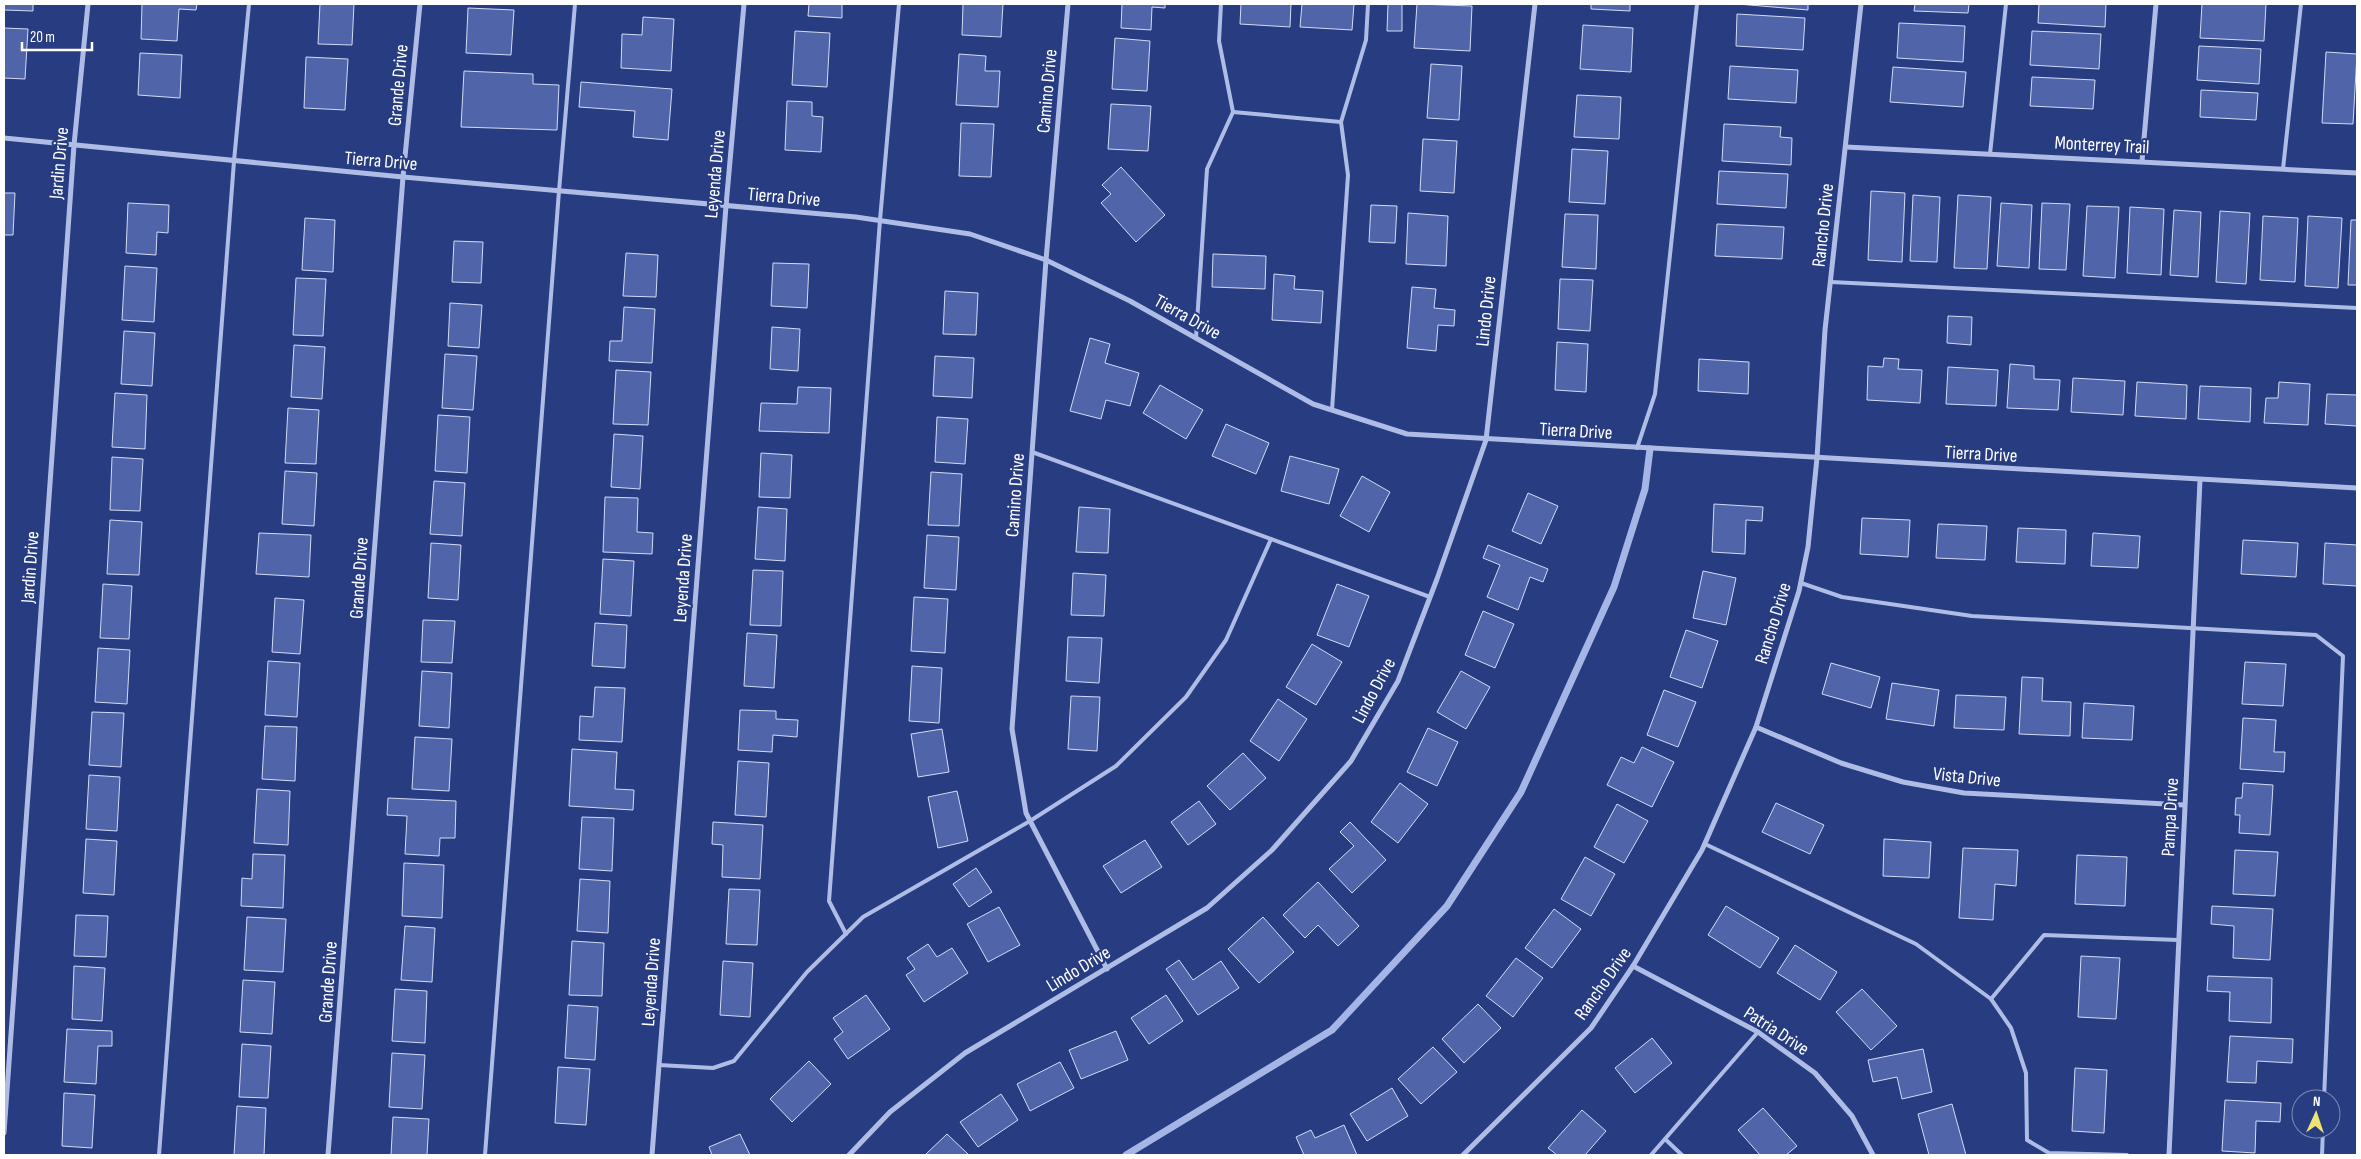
<svg xmlns="http://www.w3.org/2000/svg" width="2361" height="1159" viewBox="0 0 2361 1159" font-family="'Sofia Sans Condensed',sans-serif">
<rect width="100%" height="100%" fill="#273c81"/>
<g fill="none" stroke-linecap="round" stroke-linejoin="round">
<polyline stroke="#a4b5e6" stroke-width="7" points="1126,1155 1332,1030 1447,906 1521,792 1614,587 1645,489 1650,449"/>
</g>
<g fill="#5065a9" stroke="#d2dbf5">
<polygon points="4,4 33,4 33,11 4,10"/>
<polygon points="142,4 197,4 196,10 179,9 177,41 141,39"/>
<polygon points="320,4 354,4 352,45 318,44"/>
<polygon points="809,4 842,4 842,18 808,16"/>
<polygon points="963,4 1003,4 1001,37 962,35"/>
<polygon points="1122,4 1165,4 1165,8 1152,7 1151,30 1121,28"/>
<polygon points="1241,4 1291,4 1290,27 1240,24"/>
<polygon points="1302,4 1354,4 1352,30 1300,27"/>
<polygon points="1388,4 1402,4 1402,31 1387,31"/>
<polygon points="1417,4 1472,6 1470,51 1414,48"/>
<polygon points="1591,4 1630,4 1630,11 1591,9"/>
<polygon points="1738,4 1808,4 1808,10"/>
<polygon points="1915,4 1969,4 1968,13 1914,11"/>
<polygon points="2039,4 2106,4 2105,27 2038,23"/>
<polygon points="2202,4 2266,4 2264,41 2200,38"/>
<polygon points="468,8 514,10 511,55 466,53"/>
<polygon points="1737,14 1805,18 1803,50 1736,46"/>
<polygon points="643,17 674,19 671,71 621,68 622,34 642,35"/>
<polygon points="1899,23 1965,26 1963,62 1897,58"/>
<polygon points="1583,25 1633,28 1631,72 1580,69"/>
<polygon points="4,28 28,29 25,79 4,78"/>
<polygon points="795,31 830,33 827,87 792,85"/>
<polygon points="2032,31 2101,34 2099,69 2030,65"/>
<polygon points="1115,38 1150,41 1147,91 1112,89"/>
<polygon points="2199,46 2261,49 2259,84 2197,80"/>
<polygon points="2326,52 2357,54 2353,124 2322,123"/>
<polygon points="140,53 182,55 180,98 138,95"/>
<polygon points="959,54 986,56 985,71 1000,71 998,107 956,105"/>
<polygon points="306,57 348,59 345,110 304,108"/>
<polygon points="1431,64 1462,66 1459,120 1427,118"/>
<polygon points="1730,66 1798,70 1796,103 1728,99"/>
<polygon points="1893,67 1966,72 1963,107 1890,102"/>
<polygon points="464,71 533,74 533,84 559,85 557,130 461,127"/>
<polygon points="2032,77 2095,80 2093,109 2030,106"/>
<polygon points="581,82 672,89 668,140 633,137 635,111 579,107"/>
<polygon points="2201,90 2258,93 2256,120 2200,117"/>
<polygon points="1577,95 1621,97 1619,139 1574,137"/>
<polygon points="787,101 812,102 812,116 823,117 821,152 785,150"/>
<polygon points="1111,104 1151,106 1148,151 1108,149"/>
<polygon points="961,123 994,124 991,177 959,176"/>
<polygon points="1724,124 1781,127 1780,137 1792,138 1791,165 1722,161"/>
<polygon points="1423,139 1457,141 1454,193 1420,191"/>
<polygon points="1572,149 1608,151 1605,204 1569,202"/>
<polygon points="1121,167 1165,215 1136,242 1101,203 1111,194 1102,185"/>
<polygon points="1719,171 1788,174 1786,208 1717,204"/>
<polygon points="1871,191 1905,193 1902,262 1868,260"/>
<polygon points="4,193 15,193 13,235 4,235"/>
<polygon points="1913,195 1940,197 1937,262 1910,261"/>
<polygon points="1958,195 1991,197 1987,269 1954,268"/>
<polygon points="128,203 169,205 168,233 157,232 156,255 126,253"/>
<polygon points="2001,203 2032,205 2029,268 1997,266"/>
<polygon points="2042,203 2070,204 2066,270 2039,269"/>
<polygon points="1371,205 1397,206 1395,243 1369,242"/>
<polygon points="2087,206 2119,207 2115,278 2083,276"/>
<polygon points="2130,207 2164,209 2161,275 2127,273"/>
<polygon points="2174,210 2201,212 2198,277 2170,275"/>
<polygon points="2220,211 2250,213 2246,284 2216,282"/>
<polygon points="1408,213 1448,216 1446,266 1406,264"/>
<polygon points="1565,214 1598,215 1596,269 1562,267"/>
<polygon points="2263,216 2298,218 2295,282 2260,280"/>
<polygon points="2308,216 2342,218 2338,288 2305,286"/>
<polygon points="305,218 335,220 333,272 302,270"/>
<polygon points="2351,220 2357,220 2357,285 2348,285"/>
<polygon points="1717,224 1784,227 1782,259 1715,256"/>
<polygon points="454,241 483,242 481,283 452,282"/>
<polygon points="626,253 658,255 656,297 623,296"/>
<polygon points="1213,254 1266,256 1265,289 1212,287"/>
<polygon points="773,263 809,264 807,308 771,306"/>
<polygon points="125,266 157,268 154,322 122,320"/>
<polygon points="1274,274 1295,276 1294,289 1323,291 1321,323 1272,320"/>
<polygon points="296,278 326,279 323,336 293,335"/>
<polygon points="1560,279 1593,280 1590,331 1558,329"/>
<polygon points="1412,287 1436,289 1434,308 1455,310 1454,326 1438,325 1436,351 1407,348"/>
<polygon points="945,291 978,293 976,335 943,334"/>
<polygon points="450,303 482,305 479,348 448,346"/>
<polygon points="624,307 655,309 652,363 609,361 610,341 622,341"/>
<polygon points="1948,316 1972,317 1971,345 1947,343"/>
<polygon points="772,327 800,329 798,371 770,369"/>
<polygon points="124,331 155,333 152,386 121,384"/>
<polygon points="1090,338 1110,344 1105,363 1139,373 1130,406 1106,400 1101,419 1070,411"/>
<polygon points="1557,342 1588,344 1586,392 1555,390"/>
<polygon points="294,345 325,347 322,399 291,397"/>
<polygon points="445,354 477,356 473,410 442,408"/>
<polygon points="935,356 974,358 972,398 933,396"/>
<polygon points="1884,358 1899,359 1898,369 1922,370 1920,403 1867,400 1868,366 1883,367"/>
<polygon points="1699,359 1749,362 1748,394 1698,391"/>
<polygon points="2010,364 2034,366 2034,379 2060,380 2058,410 2007,408"/>
<polygon points="1948,367 1998,370 1996,406 1946,404"/>
<polygon points="616,370 651,372 648,425 613,424"/>
<polygon points="2073,378 2125,381 2123,415 2071,412"/>
<polygon points="2137,382 2187,385 2186,419 2135,416"/>
<polygon points="2279,382 2310,384 2308,425 2264,423 2266,398 2278,398"/>
<polygon points="1160,385 1203,410 1186,439 1143,413"/>
<polygon points="2200,386 2251,388 2250,422 2198,419"/>
<polygon points="798,387 831,388 829,433 759,431 761,403 797,404"/>
<polygon points="115,393 147,395 145,449 112,447"/>
<polygon points="2327,394 2357,395 2357,426 2325,424"/>
<polygon points="288,408 319,410 316,464 285,463"/>
<polygon points="438,415 470,417 467,473 435,471"/>
<polygon points="937,417 968,419 965,464 935,462"/>
<polygon points="1226,424 1269,443 1256,474 1212,456"/>
<polygon points="614,434 643,436 640,489 611,487"/>
<polygon points="761,453 792,455 790,498 759,497"/>
<polygon points="1290,456 1339,469 1329,504 1281,491"/>
<polygon points="112,457 143,459 140,511 110,510"/>
<polygon points="285,471 317,473 314,526 282,524"/>
<polygon points="931,472 962,474 959,526 928,525"/>
<polygon points="1362,476 1390,492 1369,532 1340,516"/>
<polygon points="434,481 465,483 462,536 430,534"/>
<polygon points="1528,493 1558,506 1541,544 1512,531"/>
<polygon points="605,497 638,498 637,532 653,533 652,554 603,552"/>
<polygon points="1714,504 1763,507 1762,521 1746,520 1745,554 1712,552"/>
<polygon points="758,507 787,509 785,561 755,559"/>
<polygon points="1079,507 1110,509 1108,553 1076,552"/>
<polygon points="1862,518 1910,520 1908,557 1860,554"/>
<polygon points="110,520 142,522 139,575 107,574"/>
<polygon points="1938,524 1987,526 1985,560 1936,558"/>
<polygon points="2018,528 2066,530 2065,564 2016,562"/>
<polygon points="259,533 311,535 309,577 256,574"/>
<polygon points="2093,533 2140,536 2138,568 2091,566"/>
<polygon points="927,535 959,537 956,590 924,588"/>
<polygon points="2243,540 2298,543 2296,577 2241,574"/>
<polygon points="431,543 461,545 458,600 428,598"/>
<polygon points="2325,543 2357,545 2357,586 2323,584"/>
<polygon points="1488,545 1548,569 1543,582 1530,577 1518,610 1487,597 1500,565 1483,558"/>
<polygon points="603,559 634,561 631,616 600,614"/>
<polygon points="753,570 783,571 781,626 750,625"/>
<polygon points="1703,571 1736,578 1726,625 1693,618"/>
<polygon points="1073,573 1106,575 1104,616 1071,615"/>
<polygon points="103,584 132,586 129,639 100,638"/>
<polygon points="1337,584 1369,596 1349,647 1317,635"/>
<polygon points="914,597 948,599 945,653 911,651"/>
<polygon points="275,598 304,600 300,654 272,652"/>
<polygon points="1483,611 1514,624 1495,668 1465,655"/>
<polygon points="423,620 455,621 452,663 421,662"/>
<polygon points="595,623 627,625 625,668 592,666"/>
<polygon points="1686,630 1718,641 1702,688 1670,677"/>
<polygon points="747,633 777,635 774,688 744,686"/>
<polygon points="1068,637 1102,638 1099,683 1066,681"/>
<polygon points="1312,644 1342,662 1316,705 1286,687"/>
<polygon points="98,648 130,650 127,704 95,702"/>
<polygon points="268,661 300,663 297,717 265,715"/>
<polygon points="2245,662 2286,664 2283,706 2242,704"/>
<polygon points="1831,663 1880,677 1871,708 1822,694"/>
<polygon points="912,666 942,668 939,723 909,721"/>
<polygon points="422,671 452,673 449,728 419,726"/>
<polygon points="1461,671 1490,687 1466,729 1437,712"/>
<polygon points="2022,677 2043,678 2042,701 2071,702 2070,736 2019,734"/>
<polygon points="1892,683 1939,690 1934,726 1886,719"/>
<polygon points="595,687 625,688 622,742 579,740 580,716 593,717"/>
<polygon points="1664,690 1696,702 1678,747 1647,735"/>
<polygon points="1956,695 2006,697 2004,730 1954,728"/>
<polygon points="1071,696 1100,697 1097,751 1068,749"/>
<polygon points="1278,699 1307,719 1279,761 1250,741"/>
<polygon points="2084,703 2134,706 2132,740 2082,738"/>
<polygon points="740,710 776,711 776,719 798,720 797,737 773,735 772,752 738,750"/>
<polygon points="92,712 124,713 121,767 89,765"/>
<polygon points="2243,718 2276,720 2274,752 2285,752 2284,772 2240,769"/>
<polygon points="265,726 297,727 295,781 262,779"/>
<polygon points="1428,728 1458,742 1437,786 1407,772"/>
<polygon points="942,729 949,772 918,777 911,734"/>
<polygon points="415,737 452,739 449,791 412,789"/>
<polygon points="1642,747 1674,762 1652,807 1607,785 1621,757 1634,763"/>
<polygon points="572,749 617,752 615,789 634,790 633,810 569,806"/>
<polygon points="1243,753 1266,778 1230,810 1207,786"/>
<polygon points="738,761 769,763 766,817 735,815"/>
<polygon points="89,775 120,777 117,831 86,829"/>
<polygon points="1400,783 1428,804 1398,843 1371,822"/>
<polygon points="2243,783 2273,785 2270,835 2239,833 2240,815 2235,815 2236,798 2242,798"/>
<polygon points="257,789 290,791 288,845 254,843"/>
<polygon points="957,791 968,841 938,848 928,797"/>
<polygon points="388,798 456,801 455,838 440,838 439,856 405,854 407,816 387,815"/>
<polygon points="1199,801 1216,824 1188,845 1171,822"/>
<polygon points="1776,803 1824,825 1810,854 1762,832"/>
<polygon points="1617,804 1648,821 1624,863 1594,847"/>
<polygon points="582,817 614,818 612,871 579,869"/>
<polygon points="713,822 763,825 760,879 722,877 723,845 712,844"/>
<polygon points="1350,822 1386,860 1352,893 1329,869 1354,846 1340,832"/>
<polygon points="86,839 117,841 114,895 83,893"/>
<polygon points="1884,839 1931,842 1929,878 1883,876"/>
<polygon points="1145,840 1162,867 1121,893 1103,866"/>
<polygon points="1963,848 2018,850 2016,886 1995,884 1993,920 1959,918"/>
<polygon points="2235,850 2278,852 2275,896 2233,894"/>
<polygon points="253,854 285,855 283,908 241,906 242,878 252,879"/>
<polygon points="2077,855 2127,857 2125,906 2075,904"/>
<polygon points="1585,857 1615,874 1591,916 1561,899"/>
<polygon points="404,863 444,865 442,918 402,916"/>
<polygon points="976,868 992,892 969,907 953,884"/>
<polygon points="580,879 610,881 608,933 577,931"/>
<polygon points="1318,882 1359,926 1338,946 1318,925 1305,938 1283,915"/>
<polygon points="729,889 760,890 757,945 726,944"/>
<polygon points="1726,906 1779,938 1760,968 1708,935"/>
<polygon points="2212,906 2273,909 2270,960 2233,958 2234,926 2211,924"/>
<polygon points="999,907 1020,945 988,962 967,924"/>
<polygon points="1554,909 1581,929 1552,968 1525,948"/>
<polygon points="76,915 108,916 106,957 74,956"/>
<polygon points="247,917 286,919 283,972 244,970"/>
<polygon points="1263,917 1294,952 1259,983 1228,949"/>
<polygon points="405,926 435,928 432,982 401,980"/>
<polygon points="572,941 604,943 602,996 569,995"/>
<polygon points="928,944 937,957 952,948 968,973 924,1002 906,975 915,969 907,958"/>
<polygon points="1795,945 1837,972 1820,1000 1777,973"/>
<polygon points="2081,956 2120,958 2116,1019 2078,1017"/>
<polygon points="1516,958 1543,978 1513,1017 1486,996"/>
<polygon points="1179,960 1193,980 1221,961 1239,988 1198,1015 1166,969"/>
<polygon points="723,961 753,963 750,1017 720,1015"/>
<polygon points="74,966 105,968 102,1021 72,1019"/>
<polygon points="2208,976 2272,978 2271,1023 2229,1021 2230,992 2207,991"/>
<polygon points="243,980 275,982 272,1034 240,1032"/>
<polygon points="395,989 427,991 425,1043 392,1041"/>
<polygon points="1862,989 1897,1026 1871,1050 1836,1012"/>
<polygon points="866,995 890,1029 848,1059 834,1039 843,1032 833,1018"/>
<polygon points="1166,995 1183,1021 1149,1044 1131,1018"/>
<polygon points="1478,1004 1501,1028 1464,1063 1442,1039"/>
<polygon points="568,1005 598,1007 595,1060 565,1058"/>
<polygon points="67,1029 112,1031 112,1046 98,1046 96,1084 64,1082"/>
<polygon points="1116,1031 1128,1060 1081,1079 1069,1050"/>
<polygon points="2230,1036 2293,1039 2292,1063 2257,1061 2256,1083 2227,1082"/>
<polygon points="1652,1038 1672,1063 1635,1093 1615,1068"/>
<polygon points="242,1044 271,1046 268,1098 239,1097"/>
<polygon points="1433,1047 1457,1072 1421,1104 1398,1079"/>
<polygon points="1923,1049 1932,1092 1902,1099 1897,1077 1873,1082 1868,1060"/>
<polygon points="392,1053 425,1055 422,1109 389,1107"/>
<polygon points="809,1061 831,1084 792,1122 770,1099"/>
<polygon points="1060,1062 1074,1088 1030,1111 1017,1084"/>
<polygon points="558,1067 590,1069 586,1125 555,1123"/>
<polygon points="2075,1068 2107,1070 2104,1133 2072,1131"/>
<polygon points="1392,1088 1408,1116 1367,1141 1350,1114"/>
<polygon points="64,1093 95,1095 92,1148 62,1146"/>
<polygon points="1001,1094 1018,1120 978,1147 960,1122"/>
<polygon points="2225,1100 2281,1103 2280,1122 2256,1121 2255,1153 2222,1151"/>
<polygon points="1952,1104 1966,1155 1929,1155 1918,1114"/>
<polygon points="237,1106 266,1108 264,1155 234,1155"/>
<polygon points="1763,1108 1797,1146 1786,1155 1760,1155 1738,1130"/>
<polygon points="1582,1110 1606,1131 1585,1155 1557,1155 1548,1148"/>
<polygon points="393,1117 429,1119 427,1155 391,1155"/>
<polygon points="1344,1125 1357,1155 1304,1155 1296,1137 1311,1130 1315,1138"/>
<polygon points="740,1134 750,1155 712,1155 709,1147"/>
<polygon points="947,1134 969,1155 925,1155"/>
</g>
<g fill="none" stroke-linecap="round" stroke-linejoin="round">
<g stroke="#afbde6" stroke-width="4">
<polyline points="1233,112 1341,122"/>
<polyline points="1990,154 2006,4"/>
<polyline points="2283,169 2301,4"/>
<polyline points="1831,282 2357,308"/>
<polyline points="1196,338 1207,169 1233,112 1219,41 1221,4"/>
<polyline points="1332,410 1348,175 1341,122 1366,40 1368,4"/>
<polyline points="1637,448 1655,394 1697,4"/>
<polyline points="1032,452 1430,597"/>
<polyline points="1801,583 1842,597 1972,616 2316,635 2343,656 2324,1099"/>
<polyline points="1705,844 1916,944 1991,999 2011,1028 2026,1073 2027,1140 2049,1153 2127,1155"/>
<polyline points="846,934 829,901 880,220 899,4"/>
<polyline points="1991,999 2044,935 2178,940"/>
<polyline points="659,1065 713,1068 734,1061 807,972 863,917 1030,821 1116,766 1186,697 1226,640 1271,539"/>
<polyline points="1665,1139 1682,1155"/>
<polyline points="159,1155 234,161 249,4"/>
<polyline points="485,1155 559,191 575,4"/>
<polyline points="1651,1155 1758,1032"/>
<polyline points="2322,1155 2323,1129"/>
</g>
<g stroke="#afbde6" stroke-width="5">
<polyline points="1068,4 1046,260 1012,729 1026,813 1107,969"/>
<polyline points="4,138 403,177 856,217 970,234 1046,260 1130,301 1313,404 1407,434 2357,488"/>
<polyline points="1846,147 2357,173"/>
<polyline points="2142,161 2156,4"/>
<polyline points="1756,727 1841,763 1903,782 1964,793 2184,805"/>
<polyline points="1633,966 1758,1032 1815,1073 1852,1116 1873,1155"/>
<polyline points="4,1133 74,145 88,4"/>
<polyline points="328,1155 403,177 420,4"/>
<polyline points="652,1155 726,206 744,4"/>
<polyline points="849,1155 890,1112 965,1053 1207,908 1272,850 1351,761 1398,681 1437,579 1486,440 1535,4"/>
<polyline points="1463,1155 1591,1028 1633,966 1702,850 1756,727 1799,591 1808,547 1817,458 1825,330 1861,4"/>
<polyline points="2169,1155 2200,480"/>
</g>
</g>
<g text-anchor="middle" stroke-width="4.5" stroke-linejoin="round" paint-order="stroke">
<g font-size="19" fill="#fff" stroke="#273c81">
<text transform="translate(397 85) rotate(-85)" y="7">Grande Drive</text>
<text transform="translate(1046 91) rotate(-85)" y="7">Camino Drive</text>
<text transform="translate(2102 144) rotate(3)" y="7">Monterrey Trail</text>
<text transform="translate(381 160) rotate(5)" y="7">Tierra Drive</text>
<text transform="translate(58 163) rotate(-85)" y="7">Jardin Drive</text>
<text transform="translate(714 174) rotate(-85)" y="7">Leyenda Drive</text>
<text transform="translate(784 196) rotate(5)" y="7">Tierra Drive</text>
<text transform="translate(1822 225) rotate(-84)" y="7">Rancho Drive</text>
<text transform="translate(1485 311) rotate(-84)" y="7">Lindo Drive</text>
<text transform="translate(1188 316) rotate(29)" y="7">Tierra Drive</text>
<text transform="translate(1576 430) rotate(3)" y="7">Tierra Drive</text>
<text transform="translate(1981 453) rotate(3)" y="7">Tierra Drive</text>
<text transform="translate(1014 495) rotate(-86)" y="7">Camino Drive</text>
<text transform="translate(29 567) rotate(-86)" y="7">Jardin Drive</text>
<text transform="translate(358 578) rotate(-86)" y="7">Grande Drive</text>
<text transform="translate(682 578) rotate(-86)" y="7">Leyenda Drive</text>
<text transform="translate(1772 623) rotate(-73)" y="7">Rancho Drive</text>
<text transform="translate(1373 690) rotate(-62)" y="7">Lindo Drive</text>
<text transform="translate(1967 776) rotate(6)" y="7">Vista Drive</text>
<text transform="translate(2169 817) rotate(-87)" y="7">Pampa Drive</text>
<text transform="translate(1078 968) rotate(-31)" y="7">Lindo Drive</text>
<text transform="translate(327 982) rotate(-86)" y="7">Grande Drive</text>
<text transform="translate(650 982) rotate(-86)" y="7">Leyenda Drive</text>
<text transform="translate(1602 983) rotate(-55)" y="7">Rancho Drive</text>
<text transform="translate(1777 1030) rotate(33)" y="7">Patria Drive</text>
</g>
</g>
<rect width="2361" height="1159" fill="none" stroke="#ffffff" stroke-width="10"/>
<g transform="translate(2316 1114) rotate(3)"><circle r="24" fill="#273c81" stroke="#7d8ab3"/>
<path d="M0-4L9 19L0 12L-9 19Z" fill="#eee475"/>
<text y="-8" font-size="14" font-weight="bold" text-anchor="middle" fill="#ffffff">N</text>
</g>
<path d="M22 42v8h70v-8" fill="none" stroke="#ffffff" stroke-width="2.5"/>
<text x="30" y="42" font-size="15" fill="#ffffff" stroke="#273c81" stroke-width="4" paint-order="stroke">20 m</text>
</svg>
